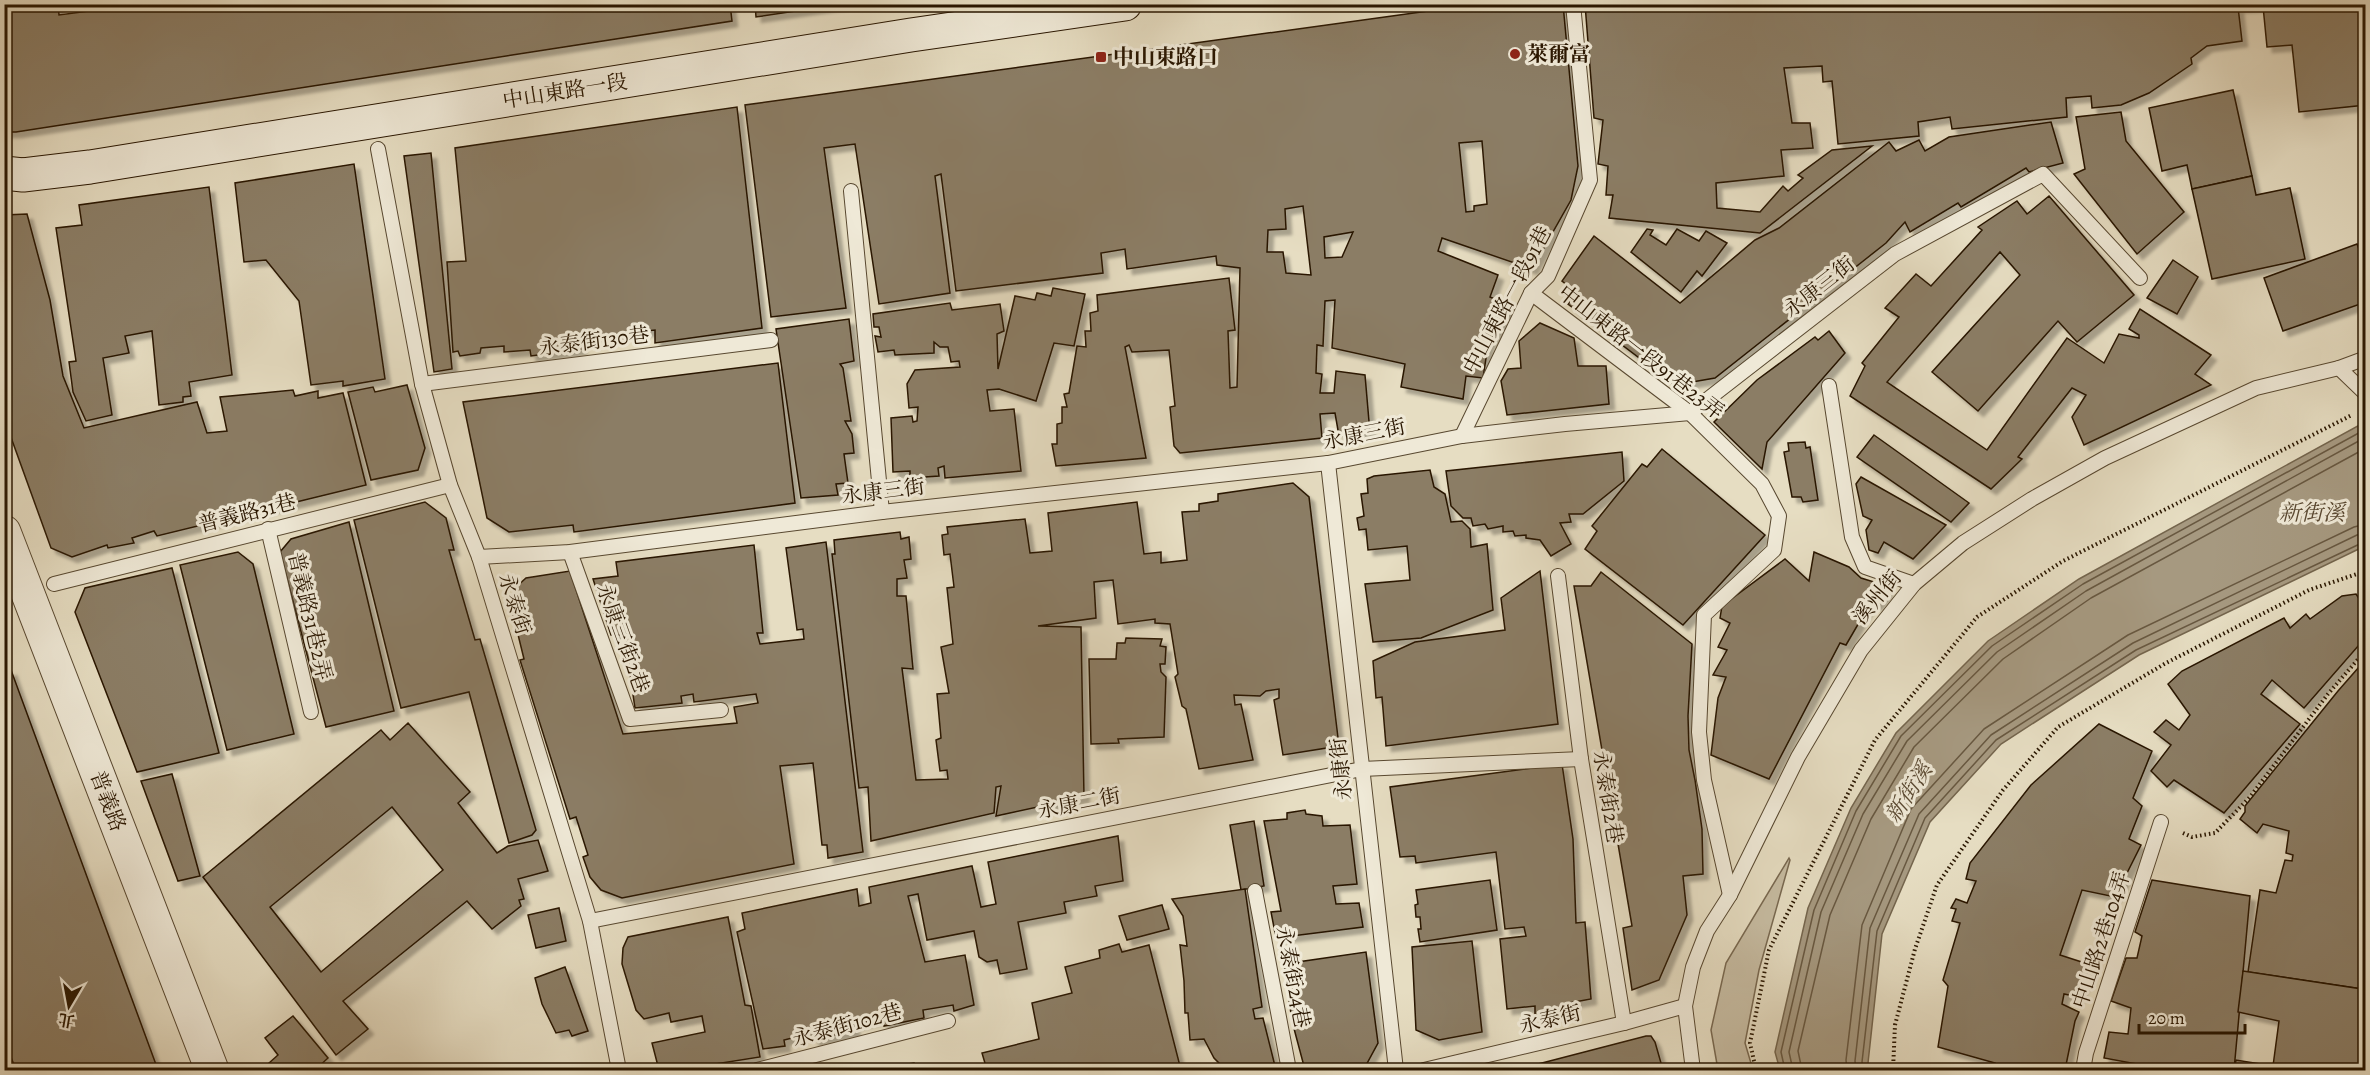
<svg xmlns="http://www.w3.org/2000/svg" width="2370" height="1075" viewBox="0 0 2370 1075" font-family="Alegreya,'Noto Serif TC',serif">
<defs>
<filter id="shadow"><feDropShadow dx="5.5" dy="5.5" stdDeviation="1.5" flood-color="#0004"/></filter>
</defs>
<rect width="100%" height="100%" fill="#e6ddc2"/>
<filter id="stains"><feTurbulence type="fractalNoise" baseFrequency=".00333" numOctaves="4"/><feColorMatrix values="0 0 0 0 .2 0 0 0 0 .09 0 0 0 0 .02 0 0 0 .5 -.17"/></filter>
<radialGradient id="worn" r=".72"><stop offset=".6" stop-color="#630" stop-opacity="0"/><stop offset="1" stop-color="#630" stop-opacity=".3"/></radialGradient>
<polygon fill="#c6bba1" stroke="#786850" stroke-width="1.5" points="1789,858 1790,860 1759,970 1745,1043 1753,1070 1718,1070 1711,1030 1726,963"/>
<polygon fill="#a69980" stroke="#74654d" stroke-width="1.5" points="2365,422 2365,546 2139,655 2001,744 1930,822 1882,934 1868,1063 1870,1070 1780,1070 1775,1052 1808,908 1851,808 1896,733 1988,641 2079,579"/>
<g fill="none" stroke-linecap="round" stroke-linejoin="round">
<g stroke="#685840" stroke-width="1.5">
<polyline points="1785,1070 1781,1052 1814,910 1856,811 1901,736 1992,646 2083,584 2366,429"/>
<polyline points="1793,1070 1789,1052 1821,912 1863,814 1907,741 1997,652 2086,591 2366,437"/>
<polyline points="1802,1070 1798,1051 1830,915 1871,819 1914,747 2003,659 2091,598 2366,448"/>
<polyline points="1847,1070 1846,1060 1862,925 1911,809 1984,729 2128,635 2354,527 2366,524"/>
<polyline points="1856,1070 1855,1061 1870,928 1919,814 1991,735 2133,643 2357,535 2366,533"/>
<polyline points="1864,1070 1862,1062 1877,931 1925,818 1996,740 2136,650 2366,541"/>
</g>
</g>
<g fill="#8b7d65" stroke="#291600" stroke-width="1.5" fill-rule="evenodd" filter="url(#shadow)">
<polygon points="4,4 36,4 37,10 58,5 59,15 143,4 730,4 732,21 16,132 4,132"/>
<polygon points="755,4 843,4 756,17"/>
<path d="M1479,4H1563L1578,166L1571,200L1532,269L1442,238L1438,251L1498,275L1490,297L1510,305L1488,345L1483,378L1466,376L1463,399L1401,387L1405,364L1332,348L1335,300L1325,301L1323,346L1317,345L1316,373L1322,374L1320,393H1334L1336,371L1365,375L1370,433L1339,436L1335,413L1320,414L1322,438L1180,453L1174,446L1170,407L1175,406L1169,350L1132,352L1129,345L1125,347L1146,458L1056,466L1052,444H1057V424L1062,423V407H1067L1064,394L1069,393L1077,346L1086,347L1085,331H1091L1090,313L1098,311L1097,295L1229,278L1235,330L1228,331L1230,388L1237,387L1240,268L1217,265L1216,256L1127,269L1125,249L1101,253L1103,273L956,291L941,174L935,176L950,293L879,304L855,144L824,148L846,308L771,317L745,105ZM1482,141L1487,204L1474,206V211L1466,212L1459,143ZM1303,206L1311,275L1286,273L1283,252H1267L1268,230L1286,229L1285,209ZM1353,232L1342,257L1325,258L1324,237Z"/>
<polygon points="1585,4 2366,4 2366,105 2299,112 2292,45 2267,47 2263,6 2238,7 2242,41 2207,46 2191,58 2192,64 2149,93 2121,105 2092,108 2091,96 2066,98 2067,117 1952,129 1950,117 1918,122 1919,136 1838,144 1832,81 1823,82 1822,66 1784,68 1792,123 1810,123 1813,148 1781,150 1784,176 1716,183 1717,208 1760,212 1783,186 1788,191 1803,178 1798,175 1832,150 1872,146 1760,233 1609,218 1613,195 1606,195 1608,166 1598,164 1603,120 1594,118"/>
<polygon points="2233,90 2252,176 2192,189 2187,165 2162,171 2149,108"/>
<polygon points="737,107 762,328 655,343 655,330 581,338 581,349 531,356 530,350 504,352 504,346 481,348 480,353 460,356 458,351 453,352 447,262 466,261 455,148"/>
<polygon points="2121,112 2126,141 2184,212 2137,254 2074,174 2085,169 2076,117"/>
<polygon points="2051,122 2063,163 2029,172 2026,168 1961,207 1958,203 1910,232 1905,222 1886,243 1715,378 1675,385 1568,304 1577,293 1562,281 1594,236 1680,303 1755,240 1779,228 1889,142 1896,151 1919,140 1925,151 1949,137"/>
<polygon points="431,153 452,369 434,372 404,156"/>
<polygon points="354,164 385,379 343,386 343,381 311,385 299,301 266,260 244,262 235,183"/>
<polygon points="2252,176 2256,195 2290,188 2305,259 2212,279 2192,189"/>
<polygon points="209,187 232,375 189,382 191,396 183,397 183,402 159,405 152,331 125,336 129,353 103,358 112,415 86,421 73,392 69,362 76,361 56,228 82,225 79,205"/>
<polygon points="2049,196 2134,295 2077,342 2058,321 1978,411 1932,372 2020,275 2000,252 1887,382 1987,450 2067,338 2104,363 2119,334 2139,338 2139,335 2129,329 2140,309 2211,355 2195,374 2211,385 2084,445 2072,417 2086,395 2072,388 2018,457 2022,459 1991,489 1850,396 1865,366 1862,363 1899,317 1885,308 1916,274 1931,286 1982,230 1978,227 2017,201 2027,214"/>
<polygon points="27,214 50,300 63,376 84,428 197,402 207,433 227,431 220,397 293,390 295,396 318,391 318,398 343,393 366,485 157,536 154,531 132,538 134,543 108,548 107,545 72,557 51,548 4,418 4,215"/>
<polygon points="1647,229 1653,230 1650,235 1666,245 1677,229 1699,241 1706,231 1727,243 1702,276 1697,271 1681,292 1631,252"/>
<polygon points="2357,244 2366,268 2366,302 2283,331 2264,278"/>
<polygon points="2173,260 2198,277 2177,314 2147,298"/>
<polygon points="1053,288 1085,294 1074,346 1054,343 1036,401 999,389 987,390 990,411 1014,409 1021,471 945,478 944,466 938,468 939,476 910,478 910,471 893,472 891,418 912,416 913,422 917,421 918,407 909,408 907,384 915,370 960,367 959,361 951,362 948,347 940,347 934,342 934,353 895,355 894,350 878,352 875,336 881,337 879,327 874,327 873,314 950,303 952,310 1000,304 1004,331 997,334 998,369 1015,296 1035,300 1037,293 1051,296"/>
<polygon points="849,319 854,361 840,364 843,368 851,421 845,421 852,434 854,453 844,454 848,483 836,484 838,495 801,498 776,329"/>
<polygon points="1540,323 1574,338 1578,366 1606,366 1609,404 1507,415 1501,381 1508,369 1521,368 1519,341"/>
<polygon points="1829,331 1845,353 1767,442 1762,469 1714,422 1757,380 1815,337 1818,340"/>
<polygon points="778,363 795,503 574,532 573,525 509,532 487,518 463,402"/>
<polygon points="407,385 425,448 418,470 371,480 348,392 373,387 375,392"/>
<polygon points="1874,435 1969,503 1951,522 1857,457"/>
<polygon points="1805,442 1806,448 1810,447 1818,500 1803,502 1801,497 1792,497 1784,452 1789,451 1788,443"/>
<polygon points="1662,449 1765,535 1683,625 1585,549 1597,531 1592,526 1642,464 1647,467"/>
<polygon points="1622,452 1624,481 1583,514 1569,514 1571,522 1560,523 1571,544 1551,556 1540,540 1526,538 1526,535 1515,536 1513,531 1503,532 1503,526 1488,529 1485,524 1473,526 1471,518 1463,518 1451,506 1446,471"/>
<polygon points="1430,470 1434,487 1445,494 1451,522 1462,521 1470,529 1471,547 1487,544 1493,610 1421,638 1373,642 1365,584 1410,580 1407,546 1368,550 1366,529 1359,530 1357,518 1364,516 1361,494 1368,493 1367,479 1374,476"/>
<polygon points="1861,477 1946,525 1913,559 1884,542 1878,553 1869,550 1866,530 1872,520 1863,516 1856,484"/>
<polygon points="1293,483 1309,497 1339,746 1283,755 1274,700 1279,698 1279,689 1266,691 1260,696 1234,695 1235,705 1241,704 1253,760 1199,769 1186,709 1182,706 1175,677 1178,674 1170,624 1155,623 1155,619 1118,624 1113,580 1094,582 1096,618 1038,626 1081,627 1084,797 996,816 1001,786 996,787 994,813 871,841 868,787 859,788 832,554 835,554 834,540 900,532 901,539 909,537 911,559 904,560 907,578 897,579 897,596 906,596 913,669 902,668 916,780 948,779 947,770 940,771 936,740 941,738 937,694 949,693 941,647 953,644 947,588 954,587 950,554 944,555 942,535 948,534 947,527 1025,519 1030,553 1052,551 1048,513 1137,502 1144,554 1161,552 1161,563 1187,560 1182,512 1199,511 1199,504 1218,501 1218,494"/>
<polygon points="425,502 446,518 454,550 449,550 475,640 480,639 536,830 532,835 509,843 469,692 401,708 354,520"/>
<polygon points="349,522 394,711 326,727 280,552 291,539"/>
<polygon points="826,542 863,852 828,858 827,845 822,845 813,763 780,766 794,864 622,898 601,890 590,877 583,857 588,855 576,817 570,819 520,660 524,659 510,602 514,589 526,578 570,571 623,734 737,723 734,707 758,703 756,694 694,702 693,694 681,696 682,703 635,708 624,635 611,635 593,579 618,576 616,562 754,545 763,633 757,633 760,644 804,639 803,629 797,630 786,548"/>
<polygon points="238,552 253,564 294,734 227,750 180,565"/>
<polygon points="1814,552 1849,567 1861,578 1884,585 1887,591 1876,605 1871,602 1846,645 1840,643 1769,779 1711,755 1718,698 1726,677 1713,675 1727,650 1718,647 1730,623 1720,618 1722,606 1785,559 1809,581"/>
<polygon points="172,568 219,753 137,772 75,612 85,588"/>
<polygon points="1540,571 1558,724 1386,746 1382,697 1376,698 1373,661 1415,642 1505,630 1501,598"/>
<polygon points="1601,572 1692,644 1688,716 1689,750 1695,780 1702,829 1703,874 1683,876 1687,915 1659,980 1632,990 1623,928 1632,926 1574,586 1591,586"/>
<polygon points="2356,594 2366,609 2366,637 2304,708 2272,680 2261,694 2300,724 2224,813 2174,780 2167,787 2151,771 2171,745 2154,732 2166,720 2179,730 2190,715 2168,684 2182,671 2284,618 2290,628 2306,614 2310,619 2342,596"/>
<polygon points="1126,638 1162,639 1160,646 1166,647 1165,664 1160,664 1161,672 1166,677 1164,737 1118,739 1119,743 1091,744 1089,659 1116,659 1117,643 1125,643"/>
<polygon points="2366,659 2366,852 2359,884 2362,989 2248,972 2260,890 2276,893 2285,860 2292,861 2293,855 2286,853 2289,831 2263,824 2257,833 2240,819 2245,812 2245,806 2338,691"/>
<polygon points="11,670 158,1070 16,1070 4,1039 4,673"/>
<path d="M408,723L470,792L458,803L497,853L508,846L538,840L548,871L518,879L524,899L519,900L521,906L492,929L467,901L343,1001L368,1029L336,1055L203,877L381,730L390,740ZM392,807L443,870L321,972L270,907Z"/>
<polygon points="2099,724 2152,751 2133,798 2142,806 2129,839 2141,845 2115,897 2082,890 2060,955 2091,965 2078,997 2064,994 2062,1004 2079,1012 2075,1021 2065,1070 1993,1070 1995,1063 1938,1047 1948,986 1943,980 1960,923 1952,921 1956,909 1951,908 1956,899 1967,903 1976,881 1966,879 1970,863 2031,785"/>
<polygon points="1562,764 1573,839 1576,923 1585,922 1591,999 1564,1004 1563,1013 1535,1020 1535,1006 1507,1009 1500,939 1526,936 1524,927 1505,929 1496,852 1416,863 1415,856 1400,857 1390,787"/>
<polygon points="172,774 200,876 178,881 141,781"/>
<polygon points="1305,810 1306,814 1322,816 1323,826 1350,825 1357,884 1333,886 1336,904 1359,903 1363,927 1276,938 1271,912 1281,911 1264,821 1287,819 1287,813"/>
<polygon points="1254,821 1264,886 1241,890 1230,825"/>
<polygon points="1118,836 1123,881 1095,886 1097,896 1064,902 1066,913 1018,922 1027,969 1000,974 997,960 987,962 979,957 974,931 927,940 918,894 908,896 925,962 965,955 974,1005 954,1011 953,1005 923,1010 924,1018 884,1026 882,1018 853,1025 855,1031 814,1040 812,1033 784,1040 785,1046 763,1049 737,932 745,929 742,913 857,889 859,906 871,903 869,887 972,866 981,907 996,904 988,862"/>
<polygon points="1490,880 1497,930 1420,942 1418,929 1421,929 1420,917 1416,917 1415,905 1418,904 1416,890"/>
<polygon points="2152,880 2250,896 2234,1070 2169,1070 2104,1058 2109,1032 2128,1034 2131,1008 2111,1001 2126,958 2137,958 2142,936 2135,932"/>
<polygon points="1245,889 1262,1007 1253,1009 1255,1019 1263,1018 1276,1070 1226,1070 1214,1058 1204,1039 1190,1040 1188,1013 1185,1013 1184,981 1180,945 1187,946 1183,916 1172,899"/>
<polygon points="1162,905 1169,929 1127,940 1119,916"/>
<polygon points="559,908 566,941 536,948 528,915"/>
<polygon points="728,917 745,1005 751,1006 760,1057 677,1070 659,1070 652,1043 705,1032 702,1016 671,1022 669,1013 644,1019 636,1010 622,964 623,948 628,937"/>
<polygon points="1472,941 1482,1032 1439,1040 1416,1030 1412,947"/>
<polygon points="1119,944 1122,952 1149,945 1181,1070 987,1070 982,1053 1039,1039 1032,1003 1072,993 1065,967 1100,958 1099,950"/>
<polygon points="1366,952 1378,1043 1365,1067 1354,1070 1305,1070 1292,1021 1284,964"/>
<polygon points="565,967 588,1031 572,1036 569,1030 556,1033 542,1004 535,978"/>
<polygon points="2243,971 2362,989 2365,1070 2234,1070 2236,1060 2273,1066 2279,1021 2238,1012"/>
<polygon points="293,1016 328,1058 315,1070 275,1070 269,1063 278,1055 265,1038"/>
<polygon points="1646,1036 1651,1036 1655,1042 1663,1070 1515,1070"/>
<polygon points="914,1063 916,1070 894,1070 893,1066"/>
</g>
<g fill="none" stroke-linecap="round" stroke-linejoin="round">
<g stroke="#584830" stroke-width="16">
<g id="service">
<polyline points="378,149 422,384 450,485 479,557 590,921 619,1070"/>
<polyline points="851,191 882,512"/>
<polyline points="1531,293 1690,413 1762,484 1779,516 1774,550 1704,615 1699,732 1704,780 1730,895"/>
<polyline points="2339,368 2366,394"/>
<polyline points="422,384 771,340"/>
<polyline points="1829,386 1852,537 1865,567 1914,584"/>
<polyline points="1462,436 1531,293 1548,276 1590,180 1573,4"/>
<polyline points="1328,463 1396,1070"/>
<polyline points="268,529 311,712"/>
<polyline points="570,552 630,719 721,710"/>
<polyline points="479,557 570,552 882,512 1328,463 1462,436 1565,424 1690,413 1895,254 2043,174 2140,278"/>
<polyline points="1558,576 1581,759 1624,1023"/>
<polyline points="54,584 450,485"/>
<polyline points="1255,891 1289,1070"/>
<polyline points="590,921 1362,769 1581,759"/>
<polyline points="757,1070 948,1021"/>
<polyline points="1424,1070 1624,1023 1685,1006"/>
<polyline points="1693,1070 1685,1006 1693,967 1707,931 1730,895 1798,757 1861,650 1914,584 1963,543 2032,499 2105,458 2256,388 2339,368 2366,358"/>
<polyline points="2083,1070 2086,1053 2161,822"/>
</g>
</g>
<g stroke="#584830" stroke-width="35">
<polyline id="tertiary" points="4,532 212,1070"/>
</g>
<g stroke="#291600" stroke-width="35">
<polyline id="secondary" points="4,173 23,175 90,167 911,35 1125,4"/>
</g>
<g stroke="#291600" stroke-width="4" stroke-dasharray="1.5 3" stroke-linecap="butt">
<polyline points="2183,833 2192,837 2215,833 2250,797 2328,694 2366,650"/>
<polyline points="1756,1070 1750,1043 1769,950 1875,740 1977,617 2063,561 2352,415"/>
<polyline points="1893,1070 1895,1025 1915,949 1937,885 2003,790 2058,727 2166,663 2309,590 2366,571"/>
</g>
<use href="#service" stroke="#efe9d7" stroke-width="14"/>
<use href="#tertiary" stroke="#efe9d7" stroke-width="33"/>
<use href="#secondary" stroke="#efe9d7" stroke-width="33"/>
</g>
<g fill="#8f2418" stroke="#efe9d7" stroke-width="2">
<circle cx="1515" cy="54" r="6"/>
<rect x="1095" y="51" width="12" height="12" rx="3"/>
</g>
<g text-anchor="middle" stroke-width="6" stroke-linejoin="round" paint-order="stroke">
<g font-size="21" font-weight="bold" fill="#291600" stroke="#efe9d7" text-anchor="start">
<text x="1527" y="61">萊爾富</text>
<text x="1113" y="64">中山東路口</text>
</g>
<g font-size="21" fill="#291600" stroke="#efe9d7">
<text transform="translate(565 91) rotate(-9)" y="7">中山東路一段</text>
<text transform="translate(1819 287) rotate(-38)" y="7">永康三街</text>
<text transform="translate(1507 300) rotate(-62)" y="7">中山東路一段91巷</text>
<text transform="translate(594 341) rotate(-7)" y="7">永泰街130巷</text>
<text transform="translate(1641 352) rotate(38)" y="7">中山東路一段91巷23弄</text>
<text transform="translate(1364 434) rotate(-11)" y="7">永康三街</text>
<text transform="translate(883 491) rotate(-7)" y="7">永康三街</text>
<text transform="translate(247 513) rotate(-14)" y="7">普義路31巷</text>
<text transform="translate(1877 597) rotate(-50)" y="7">溪州街</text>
<text transform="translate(515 604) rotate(73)" y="7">永泰街</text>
<text transform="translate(310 616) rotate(77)" y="7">普義路31巷2弄</text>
<text transform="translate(623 638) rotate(70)" y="7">永康三街2巷</text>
<text transform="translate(1341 769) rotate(-96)" y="7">永康街</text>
<text transform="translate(1608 797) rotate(81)" y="7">永泰街2巷</text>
<text transform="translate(108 801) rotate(69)" y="7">普義路</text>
<text transform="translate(1079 803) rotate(-11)" y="7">永康二街</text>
<text transform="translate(2101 940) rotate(-72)" y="7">中山路2巷104弄</text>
<text transform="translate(1293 977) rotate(79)" y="7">永泰街24巷</text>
<text transform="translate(1550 1019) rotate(-13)" y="7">永泰街</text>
<text transform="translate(847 1025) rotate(-15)" y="7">永泰街102巷</text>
</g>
<g font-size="22" font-style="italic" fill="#5b4a33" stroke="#efe9d7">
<text x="2312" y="520">新街溪</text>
<text transform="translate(1908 792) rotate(-57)" y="8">新街溪</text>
</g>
</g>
<rect width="2370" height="1075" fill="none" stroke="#e6ddc2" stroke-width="24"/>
<rect x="6" y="6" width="2358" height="1063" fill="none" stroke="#291600" stroke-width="3"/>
<rect x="12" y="12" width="2346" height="1051" fill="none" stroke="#291600" stroke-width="1.5"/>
<g transform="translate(69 1006) rotate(190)" stroke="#efe9d7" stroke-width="4.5" paint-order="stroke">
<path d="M0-4.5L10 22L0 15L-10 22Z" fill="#291600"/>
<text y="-9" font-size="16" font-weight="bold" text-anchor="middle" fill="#291600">北</text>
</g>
<path d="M2139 1024v9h106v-9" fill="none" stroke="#291600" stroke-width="3"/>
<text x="2148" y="1024" font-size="18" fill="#291600" stroke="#efe9d7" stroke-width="4.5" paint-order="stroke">20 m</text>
<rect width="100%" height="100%" filter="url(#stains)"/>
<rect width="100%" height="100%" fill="url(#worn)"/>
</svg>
